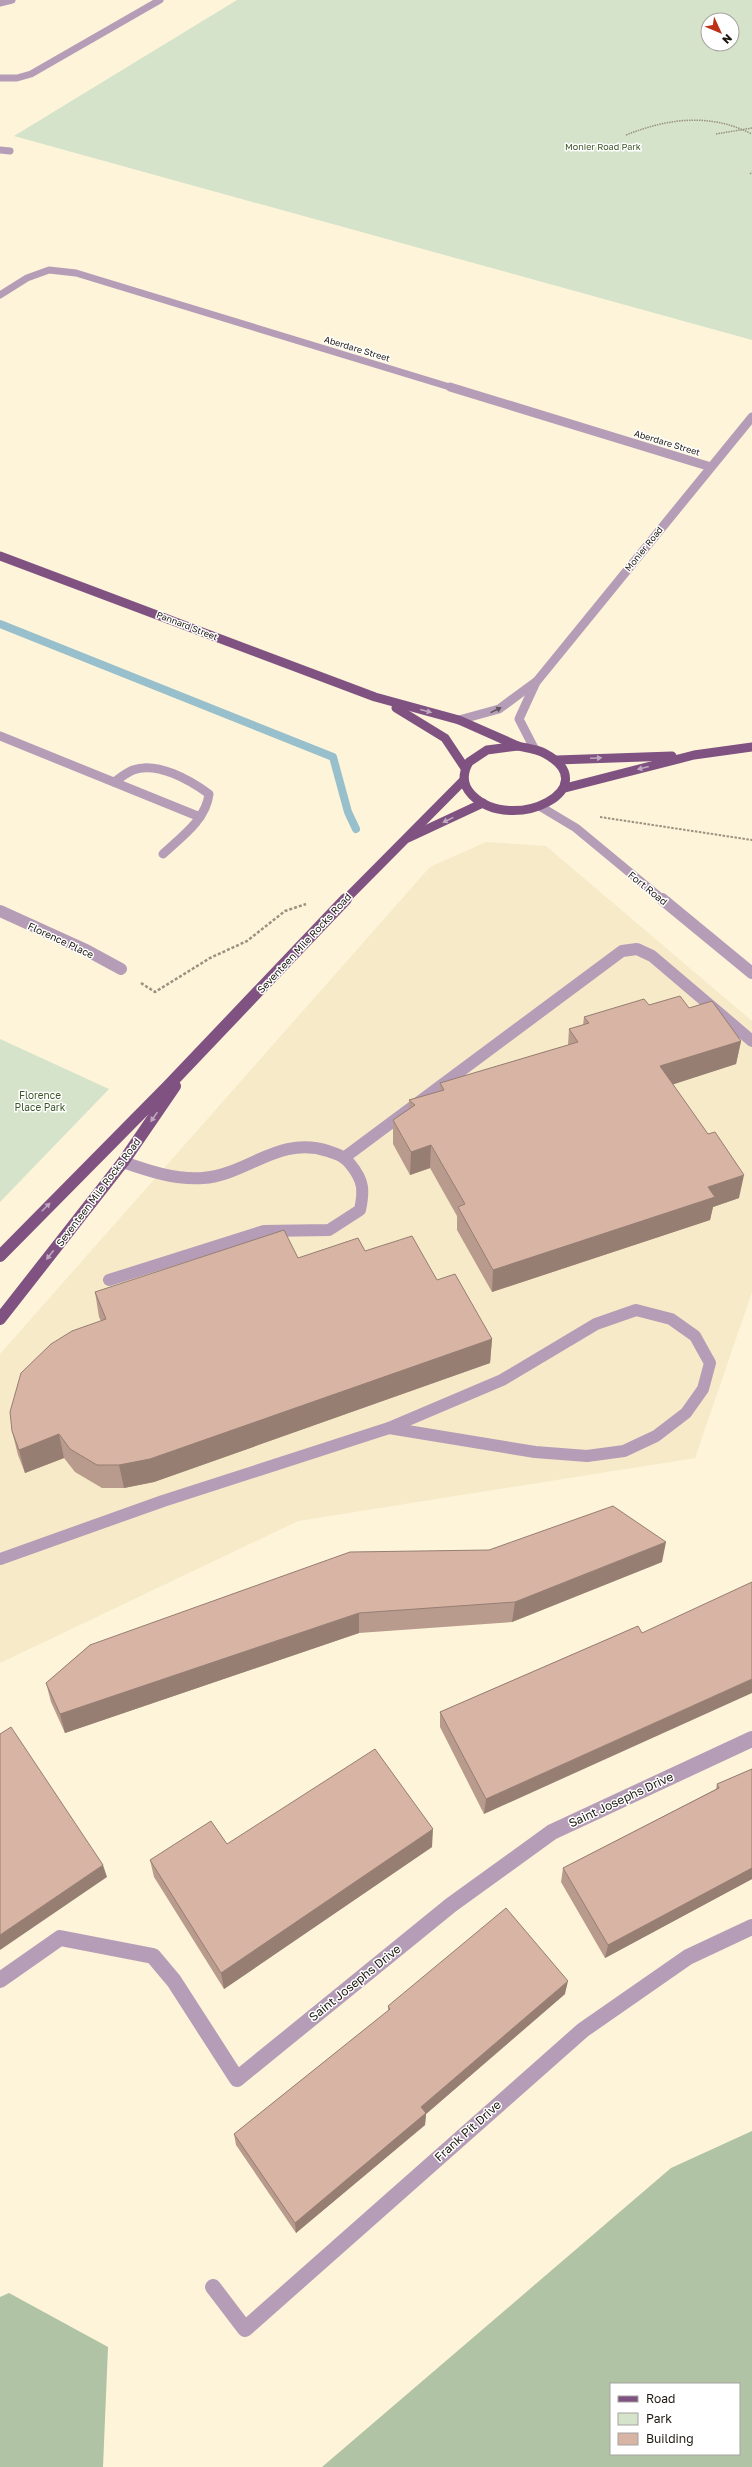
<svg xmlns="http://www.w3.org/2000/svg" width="752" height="2467" viewBox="0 0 752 2467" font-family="'Golos Text',sans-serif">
<rect width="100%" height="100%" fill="#fdf4d9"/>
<polygon fill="#f6eac8" points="486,842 546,846 752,1021 752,1292 695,1458 298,1521 0,1663 0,1354 430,867"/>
<g fill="#d5e3cb" fill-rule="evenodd">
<path d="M237,0H752V340L14,136ZM708,20H732V44H708Z"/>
<polygon points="0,1039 109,1089 0,1202"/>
</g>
<g fill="#b0c3a4" fill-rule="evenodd">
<path d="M752,2131V2467H322L671,2168ZM611,2384H739V2454H611Z"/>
<polygon points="9,2293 108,2347 103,2467 0,2467 0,2297"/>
</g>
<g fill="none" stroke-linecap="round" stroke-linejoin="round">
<polyline stroke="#97bfcc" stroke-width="8" points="0,624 333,757 348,812 356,829"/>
<g stroke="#999280" stroke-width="1.5" stroke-dasharray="1.5 1" stroke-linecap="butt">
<polyline points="716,134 752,128"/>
<path d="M626,135C669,118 710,113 752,134"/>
<polyline points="750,174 752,172"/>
</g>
<polyline stroke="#999280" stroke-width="2" stroke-dasharray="2.5 1.5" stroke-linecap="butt" points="600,817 752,840"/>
<polyline stroke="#999280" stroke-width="2.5" stroke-dasharray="3 2" stroke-linecap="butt" points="141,983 155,992 210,958 247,941 285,911 306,904"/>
<g stroke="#b59cb7" stroke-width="7">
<polyline points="0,3 12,0"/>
<polyline points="0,78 17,78 31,74 160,0"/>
<polyline points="0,150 10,151"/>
<polyline points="0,295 27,278 49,270 76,273 453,388"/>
</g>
<g stroke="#b59cb7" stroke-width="9">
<polyline points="450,387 711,467"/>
<polyline points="459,720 499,709 537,681 752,417"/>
<polyline points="0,736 200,817"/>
<polyline points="534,748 519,719 536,682"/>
<path d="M114,782C120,778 126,773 133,770C157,761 190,780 209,794C206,820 181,837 163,854"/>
<polyline points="541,807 576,828 663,900"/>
</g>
<g stroke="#b59cb7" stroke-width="12">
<polyline points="662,899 752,973"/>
<polyline points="0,911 86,950 121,969"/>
<polyline points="345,1157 622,951 637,949 652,956 752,1041"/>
<path d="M109,1280L264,1231L329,1230L360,1210C364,1191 364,1181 351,1165C345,1156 338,1155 328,1151C279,1135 247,1175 203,1178C175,1180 149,1171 123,1162"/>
<polygon points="636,1310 671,1319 695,1336 710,1363 703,1389 686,1413 656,1436 624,1451 587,1456 535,1452 389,1428 502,1380 596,1324"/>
<polyline points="0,1559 163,1501 389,1428"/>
</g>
<g stroke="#b59cb7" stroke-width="16">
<polyline points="0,1980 60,1938 153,1956 174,1981 237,2079 451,1905 552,1832 752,1739"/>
<polyline points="213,2287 245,2329 583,2030 688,1957 752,1927"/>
</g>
<g stroke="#7f5282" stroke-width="9">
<polyline points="0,556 375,697 459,720 518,746"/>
<polyline points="396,708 445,738 465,768"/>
<path d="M518,746C526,748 537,749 544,753C608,787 513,836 472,795C462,785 462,774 469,762L487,750Z"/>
<polyline points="557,760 672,756"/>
<polyline points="565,788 694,755 752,747"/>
<polyline points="408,838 483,803"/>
<polyline points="345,900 464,780"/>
</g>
<g stroke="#7f5282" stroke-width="12">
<polyline points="0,1256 168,1086 346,899"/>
<polyline points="0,1319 123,1162 175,1086"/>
</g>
</g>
<g fill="#b99b8d">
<polygon points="649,1005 689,1008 741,1041 736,1064 673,1084 739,1198 713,1207 710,1220 492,1292 457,1230 457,1216 430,1168 410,1175 393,1144 393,1120 409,1109 409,1100 440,1091 440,1083 568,1045 569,1029 583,1025 584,1017"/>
<polygon points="365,1251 437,1280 492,1339 490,1363 154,1482 124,1488 102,1488 75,1472 64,1458 25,1473 18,1455 12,1431 101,1321 99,1317 95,1292 298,1258"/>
<polygon points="662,1562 512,1622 359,1633 65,1733 51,1702 46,1683 90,1645"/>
<polygon points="638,1626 484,1814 440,1727 440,1712"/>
<polygon points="752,1769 752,1879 605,1958 561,1882 563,1868 716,1789 717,1784"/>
<polygon points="227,1844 432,1847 224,1989 154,1877 150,1860"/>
<polygon points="565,1994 426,2114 425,2125 296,2233 236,2145 234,2134 388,2011 388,2006"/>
</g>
<g fill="#967e73">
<polygon points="741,1041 736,1064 656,1090 660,1066"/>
<polygon points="431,1145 430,1168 410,1175 411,1152"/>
<polygon points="744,1175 739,1198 713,1207 710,1220 492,1292 493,1270 708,1187"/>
<polygon points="492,1339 490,1363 154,1482 124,1488 119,1465"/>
<polygon points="59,1434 64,1458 25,1473 19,1450"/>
<polygon points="666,1542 662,1562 512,1622 515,1602"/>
<polygon points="359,1613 359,1633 65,1733 60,1714"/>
<polygon points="752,1679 752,1693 484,1814 486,1799"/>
<polygon points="433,1829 432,1847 224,1989 221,1973"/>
<polygon points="103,1865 107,1877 0,1950 0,1935"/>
<polygon points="752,1868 752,1879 605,1958 608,1945"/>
<polygon points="568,1981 565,1994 426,2114 425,2125 296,2233 295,2223 421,2107"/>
</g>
<g fill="#d7b4a4" stroke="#967e73">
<polygon points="680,996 689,1008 712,1001 741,1041 660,1066 708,1134 715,1132 744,1175 708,1187 715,1197 493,1270 458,1207 465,1204 431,1145 411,1152 393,1120 415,1105 409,1100 444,1090 440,1083 578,1042 569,1029 589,1023 584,1017 644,999 649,1005"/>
<polygon points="284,1230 298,1258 358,1238 365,1251 412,1236 437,1280 455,1274 492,1339 150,1459 119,1465 97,1465 70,1449 59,1434 19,1450 12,1431 10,1412 21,1373 51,1344 72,1331 106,1319 95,1292"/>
<polygon points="613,1506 666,1542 515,1602 359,1613 60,1714 46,1683 90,1645 350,1552 489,1550"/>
<polygon points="752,1582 752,1679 486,1799 440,1712 638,1626 642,1633"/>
<polygon points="11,1727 103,1865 0,1935 0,1734"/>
<polygon points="375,1749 433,1829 221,1973 150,1860 211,1821 227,1844"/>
<polygon points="752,1769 752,1868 608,1945 563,1868 719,1788 717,1784"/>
<polygon points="506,1908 568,1981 421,2107 426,2113 295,2223 234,2134 390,2009 388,2006"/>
</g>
<defs><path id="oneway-solid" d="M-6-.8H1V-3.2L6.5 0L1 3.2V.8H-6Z"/></defs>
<use fill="#61545b" href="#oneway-solid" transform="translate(496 710) rotate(-26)"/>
<g fill="#bfa8c0">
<use href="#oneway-solid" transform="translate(426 711) rotate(15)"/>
<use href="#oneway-solid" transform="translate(596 758) rotate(-3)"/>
<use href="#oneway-solid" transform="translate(643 768) rotate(166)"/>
<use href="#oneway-solid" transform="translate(448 820) rotate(154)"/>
<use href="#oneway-solid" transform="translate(154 1117) rotate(125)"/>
<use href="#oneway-solid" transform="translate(46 1207) rotate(-45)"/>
<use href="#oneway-solid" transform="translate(50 1255) rotate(128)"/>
</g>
<g text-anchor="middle" stroke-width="3" stroke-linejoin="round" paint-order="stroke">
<g font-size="9" fill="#3e572a" stroke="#fff">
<text x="603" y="150">Monier Road Park</text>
</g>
<g font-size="9" fill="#1d1910" stroke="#fff">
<text transform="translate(357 349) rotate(17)" y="3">Aberdare Street</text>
<text transform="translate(667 443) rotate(17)" y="3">Aberdare Street</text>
<text transform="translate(644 549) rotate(-51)" y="3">Monier Road</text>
<text transform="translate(187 626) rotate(21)" y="3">Pannard Street</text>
</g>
<g font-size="10" fill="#1d1910" stroke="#fff">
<text transform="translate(648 888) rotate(39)" y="4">Fort Road</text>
<text transform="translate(61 940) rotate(25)" y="4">Florence Place</text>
<text transform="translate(304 943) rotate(-47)" y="4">Seventeen Mile Rocks Road</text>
<text transform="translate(98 1192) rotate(-53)" y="4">Seventeen Mile Rocks Road</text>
</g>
<g font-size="10" fill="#3e572a" stroke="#fff">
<text x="40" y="1099">Florence<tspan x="40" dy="12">Place Park</tspan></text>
</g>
<g font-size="12" fill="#1d1910" stroke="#fff">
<text transform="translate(621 1800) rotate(-25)" y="4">Saint Josephs Drive</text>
<text transform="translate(355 1983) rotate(-39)" y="4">Saint Josephs Drive</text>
<text transform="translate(468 2131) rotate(-42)" y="4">Frank Pit Drive</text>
</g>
</g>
<rect x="610" y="2383" width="130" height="72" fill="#ffffff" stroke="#a5a39f"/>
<rect x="618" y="2396" width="20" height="6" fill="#7f5282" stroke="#a5a39f"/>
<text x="646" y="2403" font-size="12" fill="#1d1910">Road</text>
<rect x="618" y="2413" width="20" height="12" fill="#d5e3cb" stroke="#a5a39f"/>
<text x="646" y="2423" font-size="12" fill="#1d1910">Park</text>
<rect x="618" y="2433" width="20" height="12" fill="#d7b4a4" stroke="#a5a39f"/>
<text x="646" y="2443" font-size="12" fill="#1d1910">Building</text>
<g transform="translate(720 32) rotate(134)"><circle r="19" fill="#ffffff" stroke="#a5a39f"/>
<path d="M0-3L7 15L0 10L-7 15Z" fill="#bc3118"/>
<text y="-6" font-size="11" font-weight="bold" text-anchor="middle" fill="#1d1910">N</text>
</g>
</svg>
